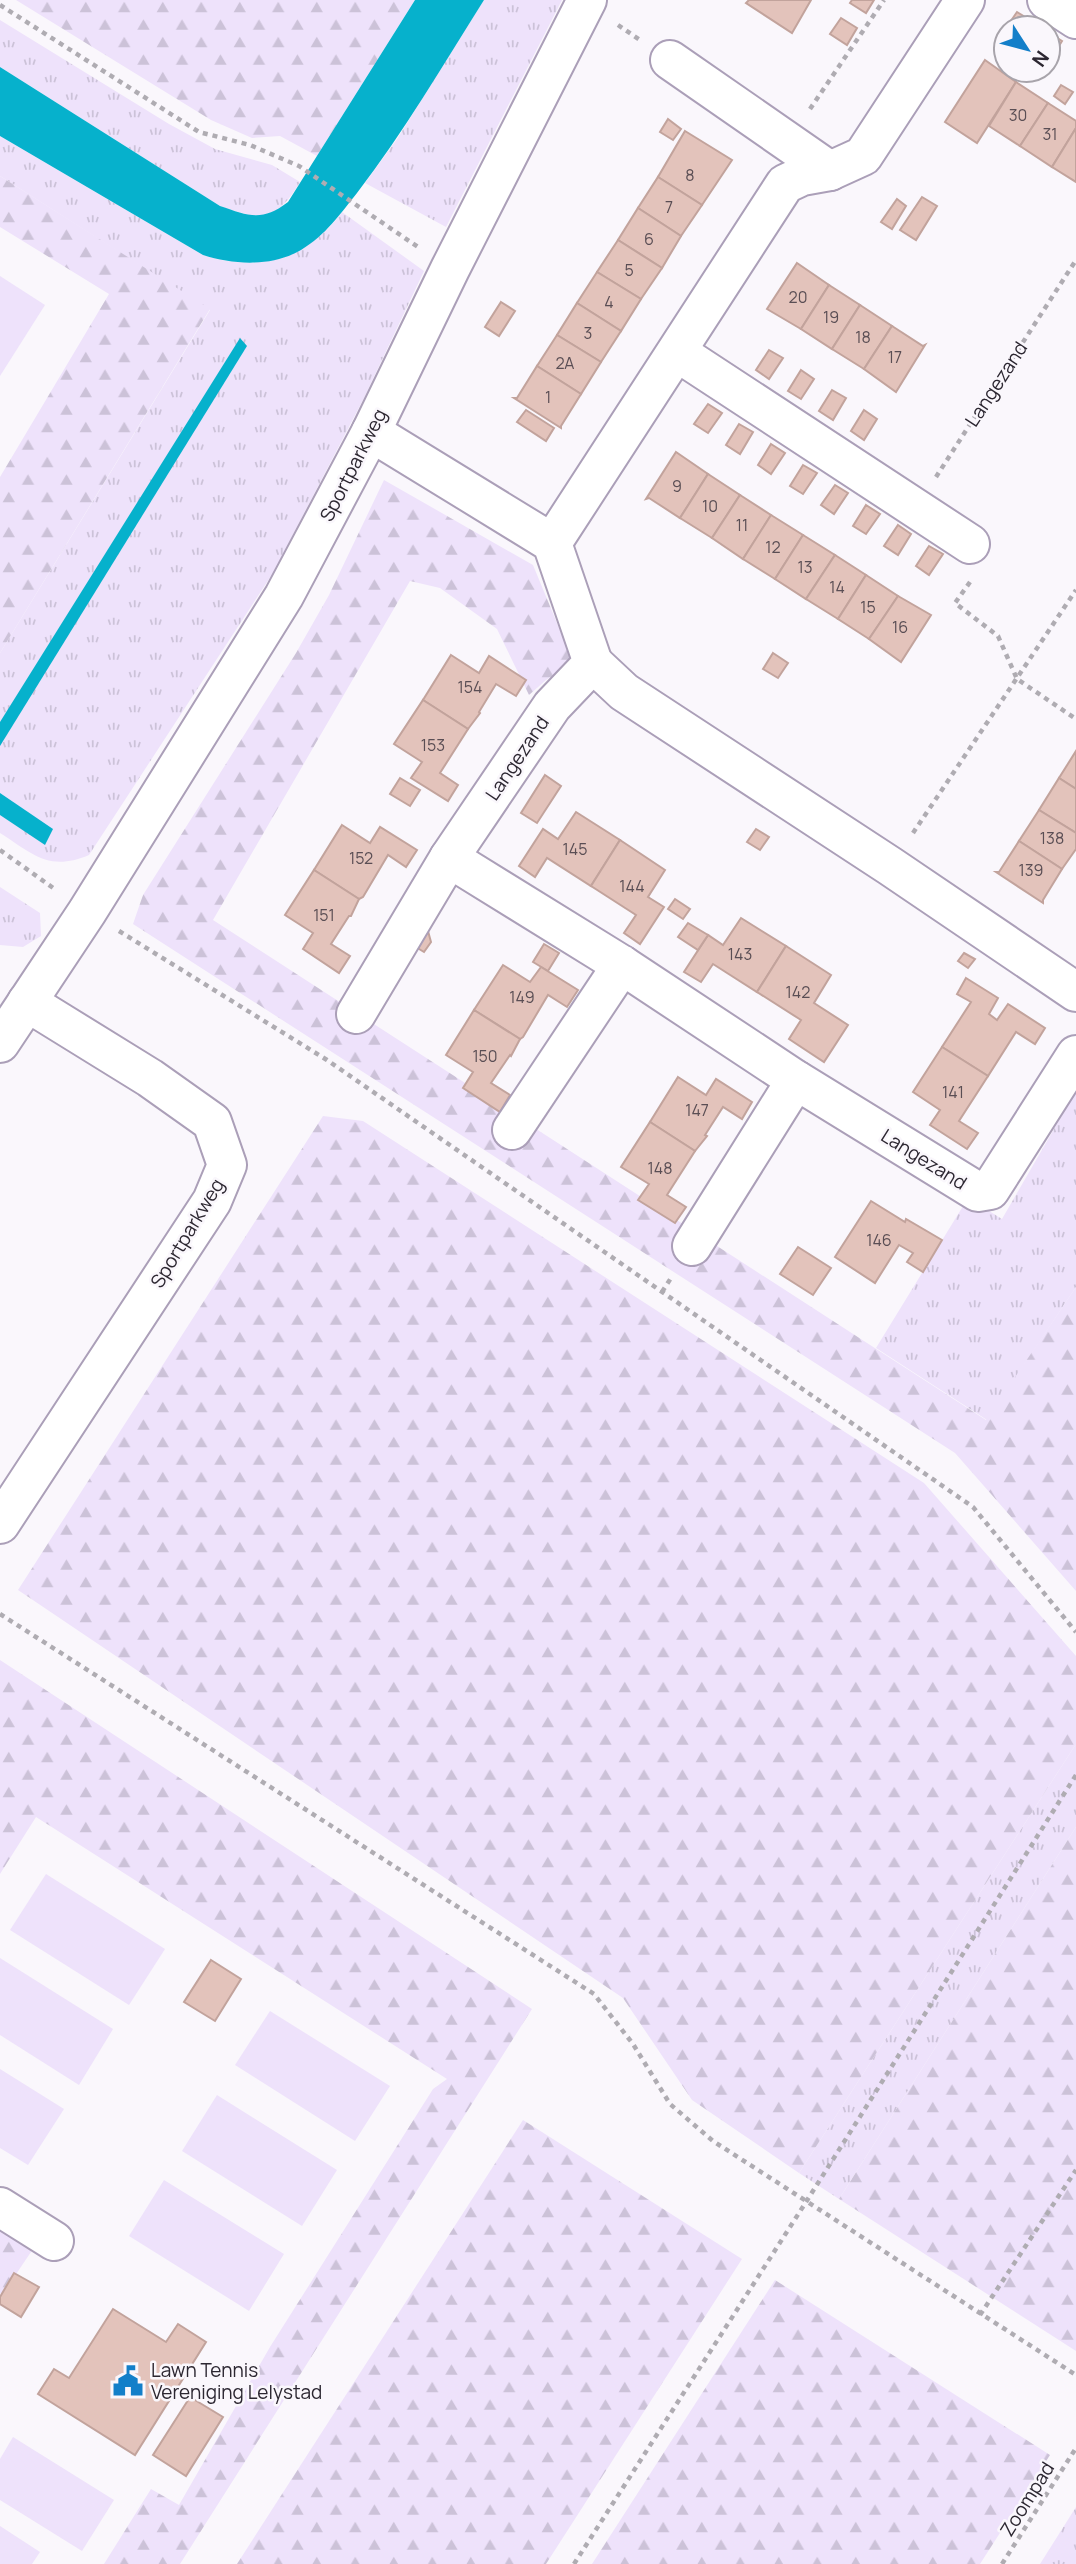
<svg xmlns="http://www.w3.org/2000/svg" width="1076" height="2564" viewBox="0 0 1076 2564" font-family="Manrope,sans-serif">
<defs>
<pattern id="grass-tufts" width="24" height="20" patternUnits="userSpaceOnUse" patternTransform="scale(1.75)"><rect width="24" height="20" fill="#eee2fb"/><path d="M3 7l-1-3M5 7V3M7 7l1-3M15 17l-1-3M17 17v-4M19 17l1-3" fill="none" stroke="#ccc2d8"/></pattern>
<pattern id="forest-firs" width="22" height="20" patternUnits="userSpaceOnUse" patternTransform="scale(1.75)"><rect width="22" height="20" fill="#eee2fb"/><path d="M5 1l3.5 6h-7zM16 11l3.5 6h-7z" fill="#ccc2d8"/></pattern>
</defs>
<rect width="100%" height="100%" fill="#faf7fc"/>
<g fill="url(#grass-tufts)">
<polygon points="484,0 562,0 446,227 365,183 397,139"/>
<path d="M0,20L169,124L215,149L272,165L300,182C276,222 262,221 220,206L0,67Z"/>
<path d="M0,136L203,255C256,273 308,259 342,212L424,271L364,398L273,573L89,855C49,872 33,854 0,833V653L210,310L0,176Z"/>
<polygon points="0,887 40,913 41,936 23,947 0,945"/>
<polygon points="1076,1091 1076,1287 987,1420 876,1348 968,1198 1002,1219"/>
<polygon points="1076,1744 1076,1827 839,2199 799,2173"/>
<polygon points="1076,2507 1076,2564 1040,2564"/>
</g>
<g fill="url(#forest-firs)">
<polygon points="16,0 415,0 317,156 280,136 252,138 211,120"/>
<polygon points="0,176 210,309 0,653 0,477 109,294 0,227"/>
<polygon points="384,480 533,565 573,662 546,680 529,695 497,629 440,588 410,581 213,920 986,1420 1076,1287 1076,1591 955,1453 133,924 143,895 296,653 329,595"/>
<polygon points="323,1116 363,1121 924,1483 1076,1656 1076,1744 799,2173 692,2100 623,1998 18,1590"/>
<polygon points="0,1660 532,2009 180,2564 104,2564 151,2489 179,2505 270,2347 433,2089 447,2079 36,1817 0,1874"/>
<polygon points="1076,1827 1076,2351 839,2199"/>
<polygon points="523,2120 742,2259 546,2564 237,2564"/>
<polygon points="0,2228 33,2249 2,2295 0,2293"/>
<polygon points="775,2280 1050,2455 980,2564 592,2564"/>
</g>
<g fill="#eee2fb">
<polygon points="0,276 45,305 0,376"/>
<polygon points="46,1874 165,1949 129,2005 10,1930"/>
<polygon points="0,1958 113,2029 79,2085 0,2035"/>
<polygon points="270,2011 390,2086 355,2141 235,2065"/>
<polygon points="0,2069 64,2109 28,2165 0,2148"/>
<polygon points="217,2095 337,2170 302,2226 182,2151"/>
<polygon points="164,2180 284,2254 249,2311 129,2236"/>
<polygon points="13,2437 114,2500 82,2551 0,2500 0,2459"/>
<polygon points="0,2526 40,2552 32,2564 0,2564"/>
</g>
<g fill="#06b1cc">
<path d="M415,0H484C443,65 404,132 357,193C340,214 326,235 301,250C272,267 234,265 203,255L0,136V67L220,206C249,216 262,222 288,202Z"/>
<polygon points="240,338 247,346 0,746 0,722"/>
<polygon points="0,793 53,829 45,845 0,815"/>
</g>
<g fill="#e3c3bb" stroke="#c2a39c" stroke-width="2">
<polygon points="749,0 811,0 792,33 746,3"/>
<polygon points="852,0 874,0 866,13 850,3"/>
<polygon points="1017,12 1030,20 1025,28 1006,28"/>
<polygon points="841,18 857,28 847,45 830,34"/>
<polygon points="1048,32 1062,41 1049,62 1048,61"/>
<polygon points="985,60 1016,82 977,143 945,122"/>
<polygon points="1016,82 1048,103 1020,146 989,126"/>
<polygon points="1061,85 1073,92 1065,104 1054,96"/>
<polygon points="1048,103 1076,121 1076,128 1052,167 1020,146"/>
<polygon points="668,119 681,129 673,140 660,132"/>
<polygon points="1076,128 1076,182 1052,167"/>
<polygon points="685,131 732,160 702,205 658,177"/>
<polygon points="658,177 702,205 681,236 638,208"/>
<polygon points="922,197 937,206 916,240 900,230"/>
<polygon points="897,199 906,206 892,229 881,222"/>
<polygon points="638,208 681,236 662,268 618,240"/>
<polygon points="618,240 662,268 641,299 597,272"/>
<polygon points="797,263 829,285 801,329 767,309"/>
<polygon points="597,272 641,299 621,331 577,303"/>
<polygon points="829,285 860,305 832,349 801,329"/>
<polygon points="501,302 515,311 499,336 485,327"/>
<polygon points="577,303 621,331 601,362 557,335"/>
<polygon points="860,305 892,326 864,369 832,349"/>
<polygon points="892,326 923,346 925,345 896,392 864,369"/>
<polygon points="557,335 601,362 581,394 537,366"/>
<polygon points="769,350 783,358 769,379 756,370"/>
<polygon points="537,366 581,394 561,426 561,428 514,398 517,398"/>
<polygon points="801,370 814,379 801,399 788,391"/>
<polygon points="832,390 846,398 833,420 819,411"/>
<polygon points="708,404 722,413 708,433 694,424"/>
<polygon points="526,410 554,428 546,441 517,422"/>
<polygon points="864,410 877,419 864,440 851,431"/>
<polygon points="739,424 753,432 740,454 726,445"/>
<polygon points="771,444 785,453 771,474 758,465"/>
<polygon points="676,452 708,474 680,518 649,498 646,499"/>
<polygon points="803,465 817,473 803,494 790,486"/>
<polygon points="708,474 740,495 712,538 680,518"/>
<polygon points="835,485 848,493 834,514 821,505"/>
<polygon points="740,495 771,515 743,559 712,538"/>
<polygon points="866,505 880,514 866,534 853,526"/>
<polygon points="771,515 803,535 775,579 743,559"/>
<polygon points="898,525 911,534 898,555 884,546"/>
<polygon points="803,535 835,555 806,599 775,579"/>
<polygon points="929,546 943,554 929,575 916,566"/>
<polygon points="835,555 866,575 838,619 806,599"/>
<polygon points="866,575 898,596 869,639 838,619"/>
<polygon points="898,596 931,615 901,662 869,639"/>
<polygon points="773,653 788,663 778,678 763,669"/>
<polygon points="451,655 479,673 489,656 526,680 516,696 496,684 479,712 480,713 468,729 423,700"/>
<polygon points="423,700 468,729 440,773 458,785 448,801 411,778 422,762 394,744"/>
<polygon points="1076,751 1076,789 1059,778"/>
<polygon points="545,775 561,786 537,823 521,813"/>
<polygon points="400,778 420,790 410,806 390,794"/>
<polygon points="1059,778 1076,789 1076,833 1039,810"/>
<polygon points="1039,810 1076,833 1076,849 1062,869 1019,841"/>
<polygon points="576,812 620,840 591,886 547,858 535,877 519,866 543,829 558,839"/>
<polygon points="342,825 370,843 380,827 417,850 406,867 388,855 363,897 359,899 314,870"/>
<polygon points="756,829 769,837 760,850 747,842"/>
<polygon points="620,840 665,870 648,897 664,907 640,944 624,933 636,915 591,886"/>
<polygon points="1019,841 1062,869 1043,900 1043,903 996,872 999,872"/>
<polygon points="314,870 359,899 351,916 349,916 331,944 350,956 339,973 303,949 313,933 285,915"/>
<polygon points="675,899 690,909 683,919 668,909"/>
<polygon points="741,918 786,946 757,992 713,964 701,982 684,972 708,935 723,945"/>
<polygon points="688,923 708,935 698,950 678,937"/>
<polygon points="418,924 428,931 431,942 424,952 406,941"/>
<polygon points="544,944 559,953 548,971 533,962"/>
<polygon points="786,946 831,975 814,1003 848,1025 824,1062 789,1039 801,1020 757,992"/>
<polygon points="964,953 975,959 968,968 958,961"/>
<polygon points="503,965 530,982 541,967 578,990 567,1007 548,995 523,1037 520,1039 474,1010"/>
<polygon points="966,978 998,998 989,1014 997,1020 1008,1004 1045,1028 1035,1044 1016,1032 988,1076 942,1047 971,1002 957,994"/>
<polygon points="474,1010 520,1039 511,1056 510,1055 491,1083 510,1095 500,1112 463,1088 473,1072 446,1055"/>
<polygon points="942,1047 988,1076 959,1121 978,1133 967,1149 930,1125 940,1110 913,1092"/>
<polygon points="678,1077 706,1095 716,1079 752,1102 742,1119 723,1107 705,1135 707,1136 695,1151 650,1122"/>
<polygon points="650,1122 695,1151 667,1195 686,1207 675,1223 638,1200 649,1184 621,1167"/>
<polygon points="871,1201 905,1222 906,1219 942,1240 923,1272 907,1262 913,1253 899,1245 875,1283 835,1257"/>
<polygon points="798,1247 831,1268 813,1295 780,1274"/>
<polygon points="211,1960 241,1979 215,2021 184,2002"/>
<polygon points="14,2273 39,2287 21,2317 0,2304 0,2297"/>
<polygon points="113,2309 166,2342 178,2324 206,2342 135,2455 38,2394 54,2369 69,2378"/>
<polygon points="190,2397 223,2417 186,2476 153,2455"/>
</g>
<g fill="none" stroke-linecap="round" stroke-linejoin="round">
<g stroke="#ab9fb8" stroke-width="42">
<g id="minor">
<polyline points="1047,0 1076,19"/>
<polyline points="670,60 830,171"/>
<polyline points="677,352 970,544"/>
<polyline points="552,543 785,184 802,176 830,171 863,156 965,0"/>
<polyline points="593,663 624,692 890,866 1076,992"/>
<polyline points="449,858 622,965 796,1080 978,1192 990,1190 1076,1055"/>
<polyline points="356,1014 449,858 552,706 593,663 552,543 371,432"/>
<polyline points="0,1043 87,912 284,596 371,432 450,269 587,0"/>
<polyline points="512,1130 622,965"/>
<polyline points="692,1246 796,1080"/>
<polyline points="0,1524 212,1201 227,1165 212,1122 150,1078 27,1002"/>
<polyline points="0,2207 54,2241"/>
</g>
</g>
<g stroke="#afacb2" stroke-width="4.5" stroke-dasharray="5 5" stroke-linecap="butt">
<polyline points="0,5 199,132 250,145 299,166 418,247"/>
<polyline points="618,25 640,40"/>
<polyline points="810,109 884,0"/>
<polyline points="936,477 1076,260"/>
<polyline points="970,582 955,603 998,636 1017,679 1076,719"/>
<polyline points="913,833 1076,590"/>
<polyline points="0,850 56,890"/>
<polyline points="119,931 327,1060 973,1507 1076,1632"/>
<polyline points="662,1292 671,1278"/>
<polyline points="0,1614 594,1994 633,2044 670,2104 713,2141 1076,2375"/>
<polyline points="980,2315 1076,2170"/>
<polyline points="574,2564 806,2202 1076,1775"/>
<polyline points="1002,2564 1076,2448"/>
</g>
<use href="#minor" stroke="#fff" stroke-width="38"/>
</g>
<defs>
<g id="civic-bare" transform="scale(2.415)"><path d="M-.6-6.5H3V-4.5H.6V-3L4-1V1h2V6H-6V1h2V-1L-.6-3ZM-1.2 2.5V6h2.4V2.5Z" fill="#137fc9" stroke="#faf7fc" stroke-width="2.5" paint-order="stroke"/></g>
</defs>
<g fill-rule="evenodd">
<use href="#civic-bare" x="128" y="2381"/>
</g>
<g text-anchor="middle" stroke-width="5" stroke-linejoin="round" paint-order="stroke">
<g font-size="16" fill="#5a4e54">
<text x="1018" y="121">30</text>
<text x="1050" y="140">31</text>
<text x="690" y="181">8</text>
<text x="669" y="213">7</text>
<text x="649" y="245">6</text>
<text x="629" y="276">5</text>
<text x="798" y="303">20</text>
<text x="609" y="308">4</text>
<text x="831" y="323">19</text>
<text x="588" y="339">3</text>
<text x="863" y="343">18</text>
<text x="895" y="363">17</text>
<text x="565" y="369">2A</text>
<text x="548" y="403">1</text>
<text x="677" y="492">9</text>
<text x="710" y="512">10</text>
<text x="742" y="531">11</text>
<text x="773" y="553">12</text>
<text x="805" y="573">13</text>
<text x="837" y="593">14</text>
<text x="868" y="613">15</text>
<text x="900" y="633">16</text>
<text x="470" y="693">154</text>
<text x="433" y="751">153</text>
<text x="1052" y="844">138</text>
<text x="575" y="855">145</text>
<text x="361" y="864">152</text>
<text x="1031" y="876">139</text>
<text x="632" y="892">144</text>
<text x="324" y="921">151</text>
<text x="740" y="960">143</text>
<text x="798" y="998">142</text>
<text x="522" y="1003">149</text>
<text x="485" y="1062">150</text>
<text x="953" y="1098">141</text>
<text x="697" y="1116">147</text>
<text x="660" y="1174">148</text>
<text x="879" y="1246">146</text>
</g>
<g font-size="19" fill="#2c2731" stroke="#faf7fc">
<text transform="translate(996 384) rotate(-57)" y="7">Langezand</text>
<text transform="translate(353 465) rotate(-63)" y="7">Sportparkweg</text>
<text transform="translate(517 758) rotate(-56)" y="7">Langezand</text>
<text transform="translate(924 1159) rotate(32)" y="7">Langezand</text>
<text transform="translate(187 1233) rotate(-59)" y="7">Sportparkweg</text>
<text transform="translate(1027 2499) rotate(-58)" y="7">Zoompad</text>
</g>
<g font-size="19" fill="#2c2731" stroke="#faf7fc" text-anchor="start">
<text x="151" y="2377">Lawn Tennis<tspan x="151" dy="22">Vereniging Lelystad</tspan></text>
</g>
</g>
<g transform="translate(1027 49) rotate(126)"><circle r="33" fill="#faf7fc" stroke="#a8a4ab" stroke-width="2"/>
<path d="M0-5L12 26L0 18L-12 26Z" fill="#137fc9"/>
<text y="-10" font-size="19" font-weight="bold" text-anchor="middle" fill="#2c2731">N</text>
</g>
</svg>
